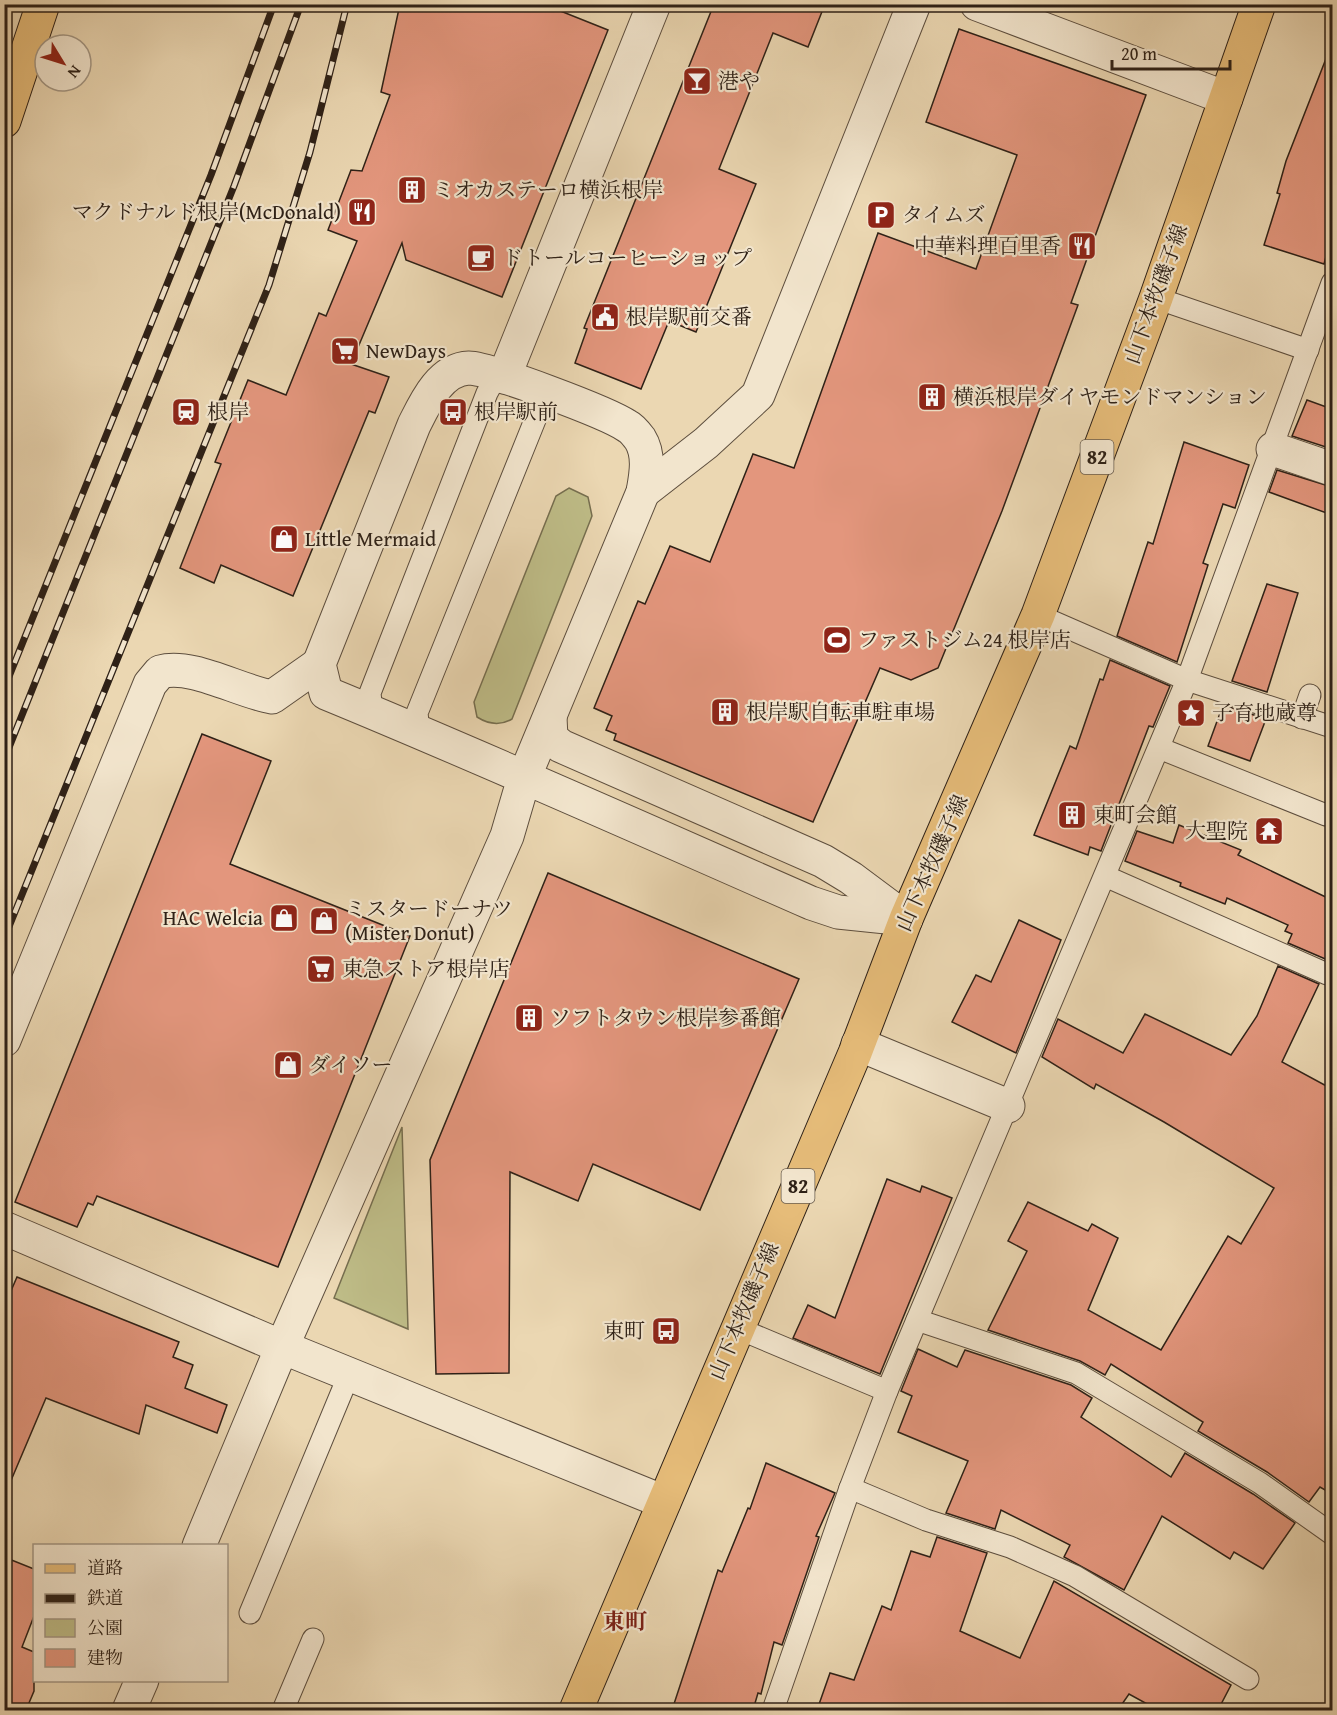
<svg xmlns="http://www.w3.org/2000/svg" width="1337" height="1715" viewBox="0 0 1337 1715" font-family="'Gentium Book Plus','Noto Serif JP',serif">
<rect width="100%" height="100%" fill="#ebd7b2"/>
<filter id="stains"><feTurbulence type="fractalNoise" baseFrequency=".00333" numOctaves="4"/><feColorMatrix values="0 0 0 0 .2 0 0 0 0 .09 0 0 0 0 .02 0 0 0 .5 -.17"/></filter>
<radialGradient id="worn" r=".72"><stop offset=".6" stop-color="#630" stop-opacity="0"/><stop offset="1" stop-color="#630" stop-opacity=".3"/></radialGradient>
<g fill="#bebc87" stroke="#766e4f" stroke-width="1.5">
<path d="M569,488L588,497L592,516L512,719C500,726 488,724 477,717L474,702L556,496Z"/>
<polygon points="402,1127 408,1329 334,1298"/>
</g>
<g fill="#e3967d" stroke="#2e2117" stroke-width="1.5">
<polygon points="400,4 543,4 608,30 502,297 406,260 402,243 351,364 389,377 375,413 369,411 293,596 221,565 214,583 180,568 221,464 215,462 248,380 286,395 319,313 326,316 357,241 328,230 351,170 362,171 390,95 381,92"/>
<polygon points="705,4 825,4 808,47 773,33 719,169 756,184 696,332 669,321 641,389 575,363 587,329 584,328 712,9"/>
<polygon points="959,29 1146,95 1071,303 1078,305 1002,511 938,668 911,680 880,668 813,822 614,740 616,734 606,730 612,716 594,708 638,601 645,604 670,546 710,562 753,454 794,468 878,233 976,269 1017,155 926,122"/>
<polygon points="1329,51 1332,52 1332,234 1324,264 1264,245 1280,194 1277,193 1286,161"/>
<polygon points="1307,400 1332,409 1332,449 1292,436"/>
<polygon points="1184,442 1249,465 1235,508 1223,504 1203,563 1208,565 1177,662 1117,636 1148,542 1153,544"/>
<polygon points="1277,470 1332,487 1332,515 1269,492"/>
<polygon points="1267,584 1298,593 1267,692 1232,681"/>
<polygon points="1110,660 1170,686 1153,727 1149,726 1101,851 1090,847 1088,855 1034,835 1070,746 1076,749 1100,679 1103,680"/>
<polygon points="1223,705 1266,719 1250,761 1208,746"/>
<polygon points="202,734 271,761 230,864 410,936 278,1267 97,1196 93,1205 88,1203 77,1227 15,1202"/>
<polygon points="1179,825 1241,850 1238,855 1332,900 1332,956 1330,961 1288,943 1292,934 1285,931 1288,925 1227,898 1225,904 1180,886 1181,883 1125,861 1137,831 1173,843"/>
<polygon points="548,873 799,979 700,1210 593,1164 578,1201 510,1172 509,1373 436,1374 430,1160"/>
<polygon points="1019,920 1061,940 1016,1053 952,1022 976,975 991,982"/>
<polygon points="1278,966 1319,984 1282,1062 1332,1089 1332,1494 1320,1487 1309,1502 1267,1472 1198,1431 1203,1422 1111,1364 1105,1375 1080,1361 988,1330 1027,1251 1008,1241 1028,1202 1088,1231 1092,1224 1118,1238 1088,1310 1161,1350 1228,1236 1241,1244 1274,1188 1164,1122 1096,1084 1094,1089 1042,1057 1058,1019 1123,1053 1145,1014 1231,1055 1257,1016"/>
<polygon points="887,1179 920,1192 922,1186 952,1198 880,1374 793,1338 808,1305 835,1318"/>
<polygon points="17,1277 179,1342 173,1357 193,1365 185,1388 227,1405 217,1433 146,1405 139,1434 46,1398 4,1497 4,1307"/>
<polygon points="918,1349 957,1367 965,1350 1071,1385 1092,1398 1081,1417 1171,1477 1185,1453 1253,1494 1295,1523 1263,1569 1234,1552 1230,1559 1162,1516 1124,1590 1064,1557 1070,1545 1001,1510 995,1529 946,1513 968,1461 898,1432 912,1396 901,1391"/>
<polygon points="766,1463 835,1493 816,1536 819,1537 782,1645 774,1642 761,1694 758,1693 753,1710 672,1710 718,1570 722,1572 748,1508 750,1509"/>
<polygon points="937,1537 987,1553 960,1631 1020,1658 1054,1581 1231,1685 1218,1710 1158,1710 1129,1694 1118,1710 817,1710 830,1673 854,1680 882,1606 891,1610 911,1551 930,1557"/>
<polygon points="4,1557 34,1569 34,1616 22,1647 34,1652 34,1691 26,1710 4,1710"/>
</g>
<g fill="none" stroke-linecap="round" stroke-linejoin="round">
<g stroke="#5d4e3e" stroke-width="23">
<g id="service">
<polyline points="1156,298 1308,350"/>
<polyline points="1038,615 1187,680 1332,727"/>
<polyline points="372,712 370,693 487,393 497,375"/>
<polyline points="1302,718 1310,695"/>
<polyline points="419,731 417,713 537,415 553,394"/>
<polyline points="1159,748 1326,815"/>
<polyline points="1105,876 1327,974"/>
<polyline points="917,1320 1076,1373 1260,1483 1332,1534"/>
<polyline points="737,1328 887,1391"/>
<polyline points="850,1488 926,1520 1010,1547 1075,1576 1248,1679"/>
<polyline points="250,1613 343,1389"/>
<polyline points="283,1710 313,1639"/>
<polyline points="773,1710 850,1488 887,1391 1187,680 1332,283"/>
</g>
</g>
<g stroke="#5d4e3e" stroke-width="35">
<g id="minor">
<polyline points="977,4 1226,98"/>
<polyline points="504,377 654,4"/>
<polyline points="1273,449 1332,469"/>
<polyline points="643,492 706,443 758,395 914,4"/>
<polyline points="550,717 551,738 561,746 823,861 851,878 906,919"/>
<path d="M4,1040L150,684L160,672C192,663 238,691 272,697L319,664"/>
<polyline points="858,1044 1008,1106"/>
<polyline points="4,1228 282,1347 664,1502"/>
<path d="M199,1546L282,1347L507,836L524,778L643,492C646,475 650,455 640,439C637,435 631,428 627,426C608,413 489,368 469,368C440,369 425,403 414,425L319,664L326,693C489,760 649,832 811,903L838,912L906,919"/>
<polyline points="129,1710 142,1680"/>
</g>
</g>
<g stroke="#2e2117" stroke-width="35">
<polyline id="primary" points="576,1710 855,1053 906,919 1038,615 1156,298 1259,4"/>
</g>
<g stroke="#2e2117" stroke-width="35">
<polyline id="motorway" points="4,121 43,4"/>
</g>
<use href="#service" stroke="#f2e5cd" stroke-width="21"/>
<use href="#minor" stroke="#f2e5cd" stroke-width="33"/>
<use href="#primary" stroke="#e6bc79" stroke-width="33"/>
<use href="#motorway" stroke="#e6bc79" stroke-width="33"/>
<g stroke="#2e2117" stroke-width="7">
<g id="rail">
<polyline points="4,689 211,175 274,4"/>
<polyline points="4,760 234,186 301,4"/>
<polyline points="4,939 269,285 310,152 347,4"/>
</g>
</g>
<use href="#rail" stroke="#f2e5cd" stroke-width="4.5" stroke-dasharray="14" stroke-linecap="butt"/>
</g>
<defs>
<g id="bar-square" transform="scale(1.5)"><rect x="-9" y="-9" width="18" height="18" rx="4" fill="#8f2418" stroke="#f2e5cd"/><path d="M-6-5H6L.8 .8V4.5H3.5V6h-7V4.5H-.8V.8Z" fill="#fff"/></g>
<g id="building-square" transform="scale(1.5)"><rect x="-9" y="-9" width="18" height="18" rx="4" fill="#8f2418" stroke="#f2e5cd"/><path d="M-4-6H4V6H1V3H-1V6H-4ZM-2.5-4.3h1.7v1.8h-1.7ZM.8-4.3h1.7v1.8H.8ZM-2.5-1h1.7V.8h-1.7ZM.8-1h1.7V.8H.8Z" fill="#fff"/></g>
<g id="restaurant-square" transform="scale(1.5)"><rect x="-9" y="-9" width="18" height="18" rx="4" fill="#8f2418" stroke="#f2e5cd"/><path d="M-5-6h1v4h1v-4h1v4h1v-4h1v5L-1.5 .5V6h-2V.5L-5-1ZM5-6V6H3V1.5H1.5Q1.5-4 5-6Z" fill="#fff"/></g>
<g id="parking-square" transform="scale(1.5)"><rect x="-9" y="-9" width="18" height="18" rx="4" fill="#8f2418" stroke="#f2e5cd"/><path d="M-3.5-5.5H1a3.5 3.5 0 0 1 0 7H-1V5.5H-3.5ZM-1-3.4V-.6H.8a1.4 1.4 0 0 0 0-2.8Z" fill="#fff"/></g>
<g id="cafe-square" transform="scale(1.5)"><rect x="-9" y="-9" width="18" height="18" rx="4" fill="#8f2418" stroke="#f2e5cd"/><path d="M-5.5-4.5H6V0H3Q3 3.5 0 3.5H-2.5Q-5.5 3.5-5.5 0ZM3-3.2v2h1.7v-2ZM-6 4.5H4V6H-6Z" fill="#fff"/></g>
<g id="civic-square" transform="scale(1.5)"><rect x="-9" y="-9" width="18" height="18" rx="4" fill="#8f2418" stroke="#f2e5cd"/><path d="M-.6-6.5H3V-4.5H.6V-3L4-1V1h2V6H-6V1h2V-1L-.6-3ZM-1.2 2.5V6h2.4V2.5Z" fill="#fff"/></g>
<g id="supermarket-square" transform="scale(1.5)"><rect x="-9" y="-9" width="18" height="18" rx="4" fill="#8f2418" stroke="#f2e5cd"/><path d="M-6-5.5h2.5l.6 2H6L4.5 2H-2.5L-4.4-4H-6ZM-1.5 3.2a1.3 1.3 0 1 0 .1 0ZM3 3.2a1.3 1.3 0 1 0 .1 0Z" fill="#fff"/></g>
<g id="station-square" transform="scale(1.5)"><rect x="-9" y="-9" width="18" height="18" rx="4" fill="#8f2418" stroke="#f2e5cd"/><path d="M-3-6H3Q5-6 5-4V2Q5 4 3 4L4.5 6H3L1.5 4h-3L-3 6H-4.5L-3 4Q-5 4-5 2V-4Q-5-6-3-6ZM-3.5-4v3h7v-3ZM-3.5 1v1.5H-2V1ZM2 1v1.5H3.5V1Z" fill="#fff"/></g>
<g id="bus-square" transform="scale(1.5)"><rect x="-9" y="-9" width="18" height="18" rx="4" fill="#8f2418" stroke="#f2e5cd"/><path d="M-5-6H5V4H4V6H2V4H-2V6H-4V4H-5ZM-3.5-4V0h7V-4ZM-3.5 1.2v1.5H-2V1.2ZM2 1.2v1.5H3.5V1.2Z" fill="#fff"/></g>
<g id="shop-square" transform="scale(1.5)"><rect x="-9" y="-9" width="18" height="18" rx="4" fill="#8f2418" stroke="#f2e5cd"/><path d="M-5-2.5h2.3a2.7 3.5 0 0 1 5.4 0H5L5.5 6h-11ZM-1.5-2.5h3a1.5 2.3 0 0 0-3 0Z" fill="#fff"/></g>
<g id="stadium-square" transform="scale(1.5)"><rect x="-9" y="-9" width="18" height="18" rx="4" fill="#8f2418" stroke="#f2e5cd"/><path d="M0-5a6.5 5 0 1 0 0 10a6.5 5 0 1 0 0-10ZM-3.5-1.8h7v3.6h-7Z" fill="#fff"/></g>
<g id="sight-square" transform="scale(1.5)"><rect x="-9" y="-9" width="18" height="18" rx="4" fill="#8f2418" stroke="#f2e5cd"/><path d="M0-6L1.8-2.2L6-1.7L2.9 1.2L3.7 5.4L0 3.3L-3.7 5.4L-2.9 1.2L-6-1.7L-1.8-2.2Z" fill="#fff"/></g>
<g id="temple-square" transform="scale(1.5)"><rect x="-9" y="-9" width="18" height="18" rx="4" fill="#8f2418" stroke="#f2e5cd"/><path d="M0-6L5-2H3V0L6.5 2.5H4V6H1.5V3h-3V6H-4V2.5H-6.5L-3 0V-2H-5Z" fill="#fff"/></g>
</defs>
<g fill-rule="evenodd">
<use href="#bar-square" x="697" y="81"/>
<use href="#building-square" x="412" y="190"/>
<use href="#restaurant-square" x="362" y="212"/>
<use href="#parking-square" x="881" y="215"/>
<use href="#restaurant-square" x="1082" y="246"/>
<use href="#cafe-square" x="481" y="258"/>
<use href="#civic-square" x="605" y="317"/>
<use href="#supermarket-square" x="345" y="351"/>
<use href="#building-square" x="932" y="397"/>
<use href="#station-square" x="186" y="412"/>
<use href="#bus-square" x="453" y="412"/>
<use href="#shop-square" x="284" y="539"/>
<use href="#stadium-square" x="837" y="640"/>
<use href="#building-square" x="725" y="712"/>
<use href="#sight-square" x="1191" y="713"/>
<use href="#building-square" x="1072" y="815"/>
<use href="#temple-square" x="1269" y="831"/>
<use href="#shop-square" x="284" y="918"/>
<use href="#shop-square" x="324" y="921"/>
<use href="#supermarket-square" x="321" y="969"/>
<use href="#building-square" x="529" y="1018"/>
<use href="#shop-square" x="288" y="1065"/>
<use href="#bus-square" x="666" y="1331"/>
</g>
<g text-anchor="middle" stroke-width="4.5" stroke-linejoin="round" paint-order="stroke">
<g fill="#f2e5cd" stroke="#695c4e" stroke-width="1.5">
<rect x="1080.5" y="440" width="33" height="34" rx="4.5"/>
<rect x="781.5" y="1169" width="33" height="34" rx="4.5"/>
</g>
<g font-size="20" font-weight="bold" fill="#2e2117">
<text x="1097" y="464">82</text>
<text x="798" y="1193">82</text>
</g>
<g font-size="21" fill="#2e2117" stroke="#f2e5cd" text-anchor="start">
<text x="718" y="88">港や</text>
<text x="433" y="197">ミオカステーロ横浜根岸</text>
<text x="341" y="219" text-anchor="end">マクドナルド根岸(McDonald)</text>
<text x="902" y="222">タイムズ</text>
<text x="1061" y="253" text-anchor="end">中華料理百里香</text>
<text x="502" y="265">ドトールコーヒーショップ</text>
<text x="626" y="324">根岸駅前交番</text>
<text x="366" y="358">NewDays</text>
<text x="953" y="404">横浜根岸ダイヤモンドマンション</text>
<text x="207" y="419">根岸</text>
<text x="474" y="419">根岸駅前</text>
<text x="305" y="546">Little Mermaid</text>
<text x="858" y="647">ファストジム24 根岸店</text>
<text x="746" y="719">根岸駅自転車駐車場</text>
<text x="1212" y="720">子育地蔵尊</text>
<text x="1093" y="822">東町会館</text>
<text x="1248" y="838" text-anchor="end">大聖院</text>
<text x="345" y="916">ミスタードーナツ<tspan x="345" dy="24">(Mister Donut)</tspan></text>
<text x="263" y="925" text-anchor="end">HAC Welcia</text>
<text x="342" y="976">東急ストア根岸店</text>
<text x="550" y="1025">ソフトタウン根岸参番館</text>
<text x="309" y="1072">ダイソー</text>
<text x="645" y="1338" text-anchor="end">東町</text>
</g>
<g font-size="21" fill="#2e2117" stroke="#f2e5cd">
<text transform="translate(1156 294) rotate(-70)" y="7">山下本牧磯子線</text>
<text transform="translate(932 863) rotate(-66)" y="7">山下本牧磯子線</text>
<text transform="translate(744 1311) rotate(-67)" y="7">山下本牧磯子線</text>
</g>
<g font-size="22" font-weight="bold" fill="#7a1f14" stroke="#f2e5cd">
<text x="625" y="1629">東町</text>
</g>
</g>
<rect width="1337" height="1715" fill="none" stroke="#ebd7b2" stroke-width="24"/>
<rect x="6" y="6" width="1325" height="1703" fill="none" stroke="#2e2117" stroke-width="3"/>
<rect x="12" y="12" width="1313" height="1691" fill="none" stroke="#2e2117" stroke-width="1.5"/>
<rect x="33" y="1544" width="195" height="138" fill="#f2e5cd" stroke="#a49784" stroke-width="1.5"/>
<rect x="45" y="1564" width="30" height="9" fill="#e6bc79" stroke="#a49784" stroke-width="1.5"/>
<text x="87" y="1574" font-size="18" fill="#2e2117">道路</text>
<rect x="45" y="1594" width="30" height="9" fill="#2e2117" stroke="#a49784" stroke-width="1.5"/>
<text x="87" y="1604" font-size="18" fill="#2e2117">鉄道</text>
<rect x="45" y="1619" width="30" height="18" fill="#bebc87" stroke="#a49784" stroke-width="1.5"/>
<text x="87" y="1634" font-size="18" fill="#2e2117">公園</text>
<rect x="45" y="1649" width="30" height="18" fill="#e3967d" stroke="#a49784" stroke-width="1.5"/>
<text x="87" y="1664" font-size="18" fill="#2e2117">建物</text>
<g transform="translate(63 63) rotate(128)"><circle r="28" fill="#f2e5cd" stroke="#a49784" stroke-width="1.5"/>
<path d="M0-4.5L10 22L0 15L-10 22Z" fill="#8f2418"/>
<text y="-9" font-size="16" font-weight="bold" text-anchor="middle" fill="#2e2117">N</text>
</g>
<path d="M1112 60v9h118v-9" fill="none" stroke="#2e2117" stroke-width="3"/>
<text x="1121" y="60" font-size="18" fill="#2e2117" stroke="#f2e5cd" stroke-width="4.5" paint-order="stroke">20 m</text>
<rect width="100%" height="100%" filter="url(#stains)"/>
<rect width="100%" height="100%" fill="url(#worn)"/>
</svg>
